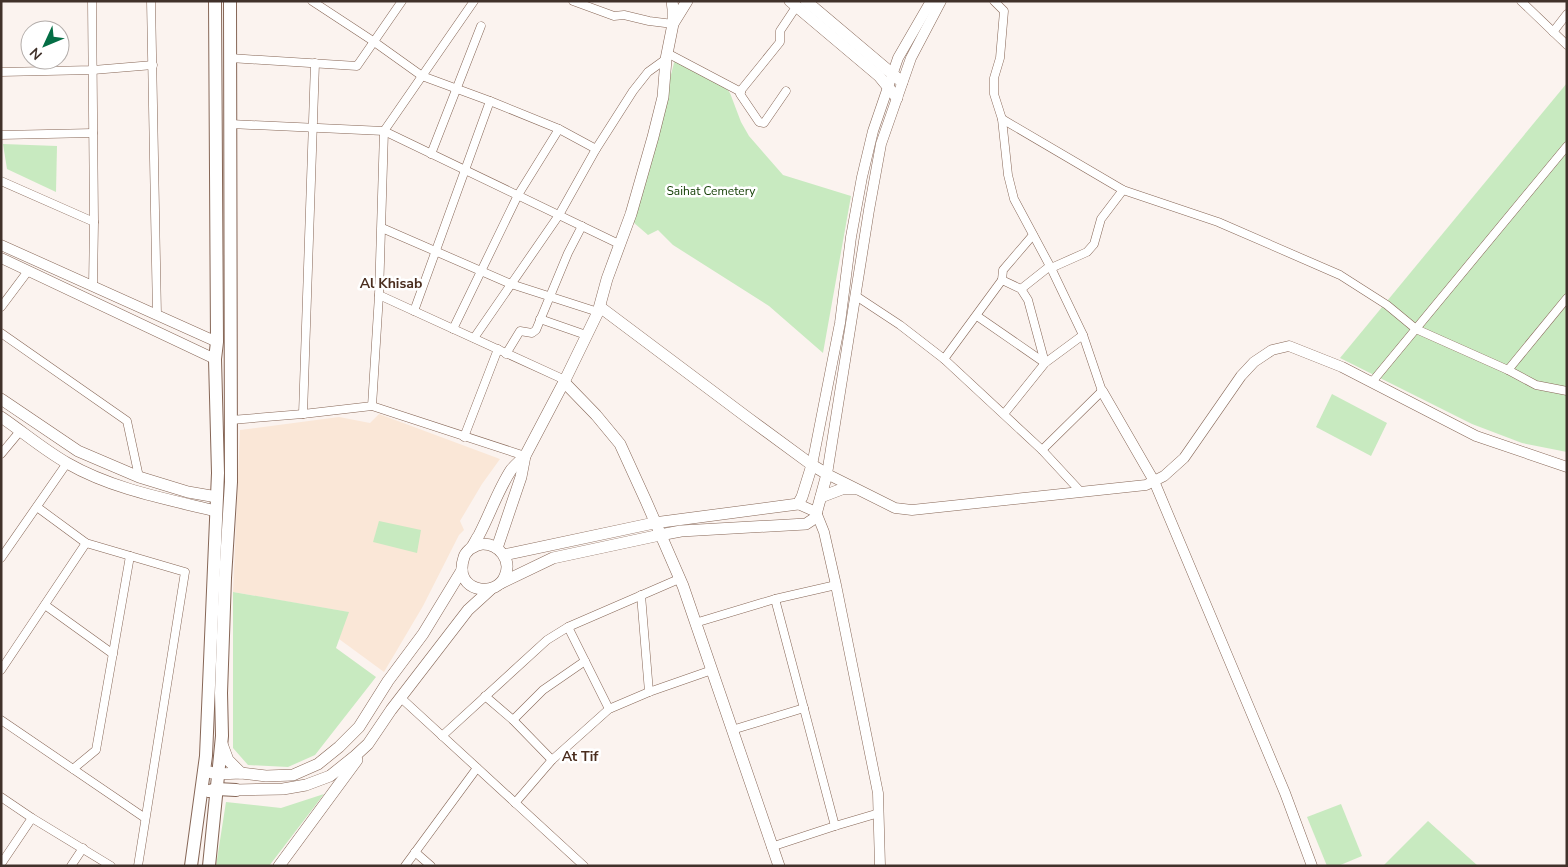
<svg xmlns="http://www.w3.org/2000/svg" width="1568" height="867" viewBox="0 0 1568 867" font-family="'Nunito Sans',sans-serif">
<rect width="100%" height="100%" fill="#fbf3ef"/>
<polygon fill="#fae7d7" points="379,414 500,459 482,484 460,521 464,530 459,535 423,606 384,672 339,639 348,612 233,592 240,430 339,417 370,423"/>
<g fill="#c8eac0">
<polygon points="675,59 723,84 730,93 741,122 749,136 783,175 851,196 823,353 769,306 673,245 658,230 648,235 633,222"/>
<polygon points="1567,83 1567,452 1522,443 1472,424 1340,358"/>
<polygon points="3,144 57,146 56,192 7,169"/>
<polygon points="1332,394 1387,423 1371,456 1316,427"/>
<polygon points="379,521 421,530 417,553 373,542"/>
<polygon points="233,592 349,612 336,648 376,677 315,755 288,767 248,765 233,748"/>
<polygon points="324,794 269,866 216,866 226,802 281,808"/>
<polygon points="1341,804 1362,856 1338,866 1327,866 1307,817"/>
<polygon points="1428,821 1478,866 1383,866"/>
</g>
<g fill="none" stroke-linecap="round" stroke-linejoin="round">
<g stroke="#866656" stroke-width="9">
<g id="minor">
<polyline points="92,1 94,222 93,286"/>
<polyline points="151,1 157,315"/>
<polyline points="312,1 373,41 422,76 490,101 559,129 596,149"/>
<polyline points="573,1 614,16 624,15 649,21 673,24"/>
<polyline points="994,1 1004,11 1000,58 994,78 994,94 1002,119 1008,175 1014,199 1051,268 1083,335 1102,391 1042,450"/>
<polyline points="1521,1 1567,45"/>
<polyline points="1553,32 1567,14"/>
<polyline points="667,53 741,92"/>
<polyline points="230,58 357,66 402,1"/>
<polyline points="1,72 93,70 153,65"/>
<polyline points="786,91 764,123 759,122 740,94 742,89 780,42 780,31 796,7"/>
<polyline points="1002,119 1123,190 1218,222 1340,275 1387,305 1416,329 1508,370 1536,385 1567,391"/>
<polyline points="230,124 384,131 619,244"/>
<polyline points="1,135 93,133"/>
<polyline points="431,154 481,26"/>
<polyline points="1,181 94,222"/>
<polyline points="382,228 511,284 598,312"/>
<polyline points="1051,268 1087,252 1094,244 1101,219 1123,190"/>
<polyline points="1002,280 1003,270 1033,235"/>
<polyline points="1021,289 1050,266"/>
<polyline points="379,295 565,380"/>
<polyline points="856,296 900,325 944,359 1042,450 1080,491"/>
<polyline points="1,307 28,271"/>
<polyline points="414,311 490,101"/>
<polyline points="977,316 1045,363"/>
<polyline points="540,319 586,335"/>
<polyline points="453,329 518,195 559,129"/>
<polyline points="1,333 127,421 139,477"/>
<polyline points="474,338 559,215 596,149 633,91 648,72 666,59"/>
<polyline points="506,354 520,331 532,333 536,330 568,253 582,226"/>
<polyline points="944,359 1002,280 1021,289 1028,300 1045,363"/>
<polyline points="1508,370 1567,298"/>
<polyline points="1372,382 1567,146"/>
<polyline points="372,406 379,295 384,131 474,1"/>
<polyline points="303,414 315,63"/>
<polyline points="1004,414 1045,363 1083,335"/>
<polyline points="231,420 303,414 372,406 525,456"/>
<polyline points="464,437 498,349"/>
<polyline points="1,454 21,430"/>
<polyline points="37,507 86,543 185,572 138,866"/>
<polyline points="1,558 67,463"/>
<polyline points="641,595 649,692"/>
<polyline points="775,599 835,826"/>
<polyline points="45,605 113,654"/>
<polyline points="695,623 775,599 836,585"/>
<polyline points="568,627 609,709"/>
<polyline points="1,670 86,543"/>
<polyline points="485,696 513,720 552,760"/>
<polyline points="401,698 584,866"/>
<polyline points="1,720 145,818"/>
<polyline points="513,720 543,690 585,661"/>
<polyline points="732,730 804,708"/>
<polyline points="442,736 547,640 568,627 679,579"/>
<polyline points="73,769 96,750 130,556"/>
<polyline points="1,797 32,818 111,866"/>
<polyline points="515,803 552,760 609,709 649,692 712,670"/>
<polyline points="771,847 835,826 879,813"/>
<polyline points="415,852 431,866"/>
<polyline points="1,864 32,818"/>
<polyline points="71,866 83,848"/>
<polyline points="405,866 477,768"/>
</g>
</g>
<g stroke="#866656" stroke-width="11">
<g id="tertiary">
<polyline points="941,1 911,58 881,144 869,210 827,474 895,508 912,510 1146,485 1164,476 1184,458 1241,376 1254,362 1272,350 1289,346 1342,367 1476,436 1567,467"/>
<polyline points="1,245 217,342"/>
<polyline points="1,258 215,359"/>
<polyline points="1102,391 1154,481 1285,793 1312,866"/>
<polyline points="812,465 840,323 851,237 862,177 873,131 898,58 931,1"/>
<polyline points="798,504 816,512 824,532 836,585 878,793 880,866"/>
</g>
</g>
<g stroke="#866656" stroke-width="12">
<g id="secondary">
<polyline points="790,1 879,76 897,98"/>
<polyline points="806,1 902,82"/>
<polyline points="674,22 687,1"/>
<polyline points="564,382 596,415 620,444 646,501 683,586 779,866"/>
<polyline points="1,399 78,451 139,477 188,492 217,497"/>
<path d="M1,417C23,432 44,450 67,463C112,489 166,499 216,511"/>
<polyline points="821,497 842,489 855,489"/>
<path d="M472,548C475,546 479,544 483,544C499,544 512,560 505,576C497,597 461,592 462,568C462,565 463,560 464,557C465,553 468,551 471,548C474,545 476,539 479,535C490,514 498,490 511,470C515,465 520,461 525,456"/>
<polyline points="497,548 521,477 525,456 565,380 598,312 607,279 631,214 653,137 663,97 666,59 673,24 673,9 672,1"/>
<polyline points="504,555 654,523 798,504 802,497 812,465"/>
<polyline points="501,583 553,558 660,535 681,531 806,524 815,518 827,474 812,465 748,418 600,307"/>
<polyline points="222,744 228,760 241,773"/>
<polyline points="204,771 218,774 241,773 266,776 293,775 318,764 339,747 359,727 388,681 423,634 462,570"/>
<polyline points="236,790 283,789 306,785 330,776 355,756 368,744 391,710 468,610 491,589"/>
<polyline points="279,866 357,760"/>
</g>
</g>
<g stroke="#866656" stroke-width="14">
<g id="primary">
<polyline points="209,791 217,789 236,790"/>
<polyline points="191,866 206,756 218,473 215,359 217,342 215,1"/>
<polyline points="209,866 222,736 221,693 225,578 231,482 230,1"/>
</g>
</g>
<use href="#minor" stroke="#fff" stroke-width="8"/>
<use href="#tertiary" stroke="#fff" stroke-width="10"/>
<use href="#secondary" stroke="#fff" stroke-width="11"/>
<use href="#primary" stroke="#fff" stroke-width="12"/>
</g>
<g text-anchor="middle" stroke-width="5" stroke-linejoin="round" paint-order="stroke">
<g font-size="12" fill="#164107" stroke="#fff">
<text x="711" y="195">Saihat Cemetery</text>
</g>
<g font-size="14" font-weight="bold" fill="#4a2d1e" stroke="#fff">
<text x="391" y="288">Al Khisab</text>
<text x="580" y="761">At Tif</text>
</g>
</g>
<rect width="1568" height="867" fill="none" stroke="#40312a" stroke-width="5"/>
<g transform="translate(45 45) rotate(226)"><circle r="24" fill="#ffffff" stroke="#b3adaa"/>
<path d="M0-4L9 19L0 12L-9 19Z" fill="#046e45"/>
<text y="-8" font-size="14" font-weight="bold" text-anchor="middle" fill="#40312a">N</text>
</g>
</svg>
